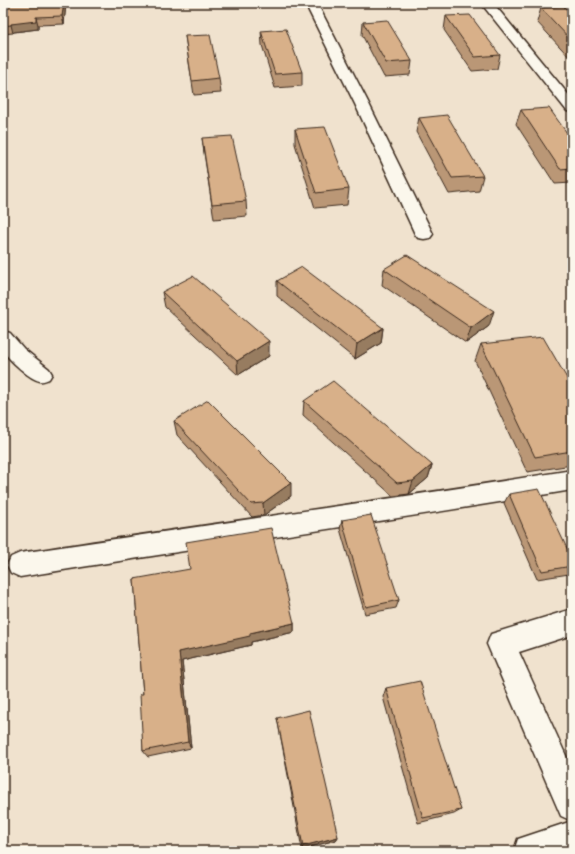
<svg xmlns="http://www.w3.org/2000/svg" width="575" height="854" viewBox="0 0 575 854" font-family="Mynerve,sans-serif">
<rect width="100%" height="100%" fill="#f0e2ce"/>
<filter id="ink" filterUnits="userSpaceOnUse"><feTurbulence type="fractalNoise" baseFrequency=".025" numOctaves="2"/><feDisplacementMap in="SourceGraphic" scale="8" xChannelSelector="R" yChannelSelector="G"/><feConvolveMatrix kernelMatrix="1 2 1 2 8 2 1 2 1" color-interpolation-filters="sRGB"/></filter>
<g filter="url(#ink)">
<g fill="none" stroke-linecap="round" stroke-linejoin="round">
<g stroke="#3b2a1e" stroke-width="3">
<g id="minor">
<polygon points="305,3 317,3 369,104 433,234 430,238 424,239 418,238 415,234 355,104"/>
<polygon points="481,3 493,3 572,99 572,112 567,111"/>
<path d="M3,331L10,333L24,349L49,369L52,374L49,379C46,380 43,382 40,381C29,379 10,360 3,351Z"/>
<path d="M572,470V490C388,521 204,547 20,577L11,573L7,565L11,557L20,553C204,525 388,500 572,470Z"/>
<polygon points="572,609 572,635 519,652 572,769 572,821 561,816 487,644 491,634"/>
<polygon points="572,821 572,851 514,851 518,839"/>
</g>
</g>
<use href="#minor" fill="#fbf7ec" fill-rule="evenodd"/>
</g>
<g fill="#ba9776" stroke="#3b2a1e">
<polygon points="3,3 66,3 64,24 38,25 38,29 14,32 13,33 3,34"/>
<polygon points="244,3 267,3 267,4 245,5"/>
<polygon points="541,8 572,15 572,60 537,22"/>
<polygon points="446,16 500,55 497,69 472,71 444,30"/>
<polygon points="363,22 412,61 410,75 384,77 362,35"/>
<polygon points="261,31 302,72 302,86 275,88 262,45"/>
<polygon points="185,36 219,78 221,93 194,95"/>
<polygon points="521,110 572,140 572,183 555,184 516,124"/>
<polygon points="419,118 483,176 479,191 449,194 416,132"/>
<polygon points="295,129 349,189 347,205 315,208 295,144"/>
<polygon points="202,138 246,201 247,216 214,219 204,153"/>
<polygon points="384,269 489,326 466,343 382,285"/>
<polygon points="277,281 383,328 381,343 355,359 277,296"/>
<polygon points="162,292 269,356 238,375 165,307"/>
<polygon points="481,344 572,387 572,465 527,472 475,361"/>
<polygon points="304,401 432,465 428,478 409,494 393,496 303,415"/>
<polygon points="174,421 291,496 264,515 252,517 177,435"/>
<polygon points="509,494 572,559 572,570 569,574 537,579 504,503"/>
<polygon points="342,520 399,600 396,608 365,614 340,529"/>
<polygon points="134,579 294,623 294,632 251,642 251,645 182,661 191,748 148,757 143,751 143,694"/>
<polygon points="386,688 461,810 454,814 418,823 383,697"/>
<polygon points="277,718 338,837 336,840 302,849 278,723"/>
</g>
<g fill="#977b60" stroke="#3b2a1e">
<polygon points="64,3 66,3 64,24 62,16"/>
<polygon points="36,17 38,25 38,29 14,32 13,33 11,25 11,24"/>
<polygon points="494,311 489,326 466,343 471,328"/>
<polygon points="383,328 381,343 355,359 357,344"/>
<polygon points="269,341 269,356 238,375 237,361"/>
<polygon points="432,465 428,478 409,494 413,481"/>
<polygon points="291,483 291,496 264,515 263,503"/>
<polygon points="294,623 294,632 251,642 251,645 182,661 191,748 188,742 179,652 250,633"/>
<polygon points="338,837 336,840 302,849 303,846"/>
</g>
<g fill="#d8b089" stroke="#3b2a1e">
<polygon points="3,3 64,3 62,16 36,17 36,21 11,24 11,25 3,26"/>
<polygon points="563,6 572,15 572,41 541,8"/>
<polygon points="470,15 500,55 475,57 446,16"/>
<polygon points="387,20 412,61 386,63 363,22"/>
<polygon points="286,29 302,72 275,74 261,31"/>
<polygon points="210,35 219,78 192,81 185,36"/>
<polygon points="549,108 572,140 572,168 560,169 521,110"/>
<polygon points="447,115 483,176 452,178 419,118"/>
<polygon points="325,127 349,189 316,193 295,129"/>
<polygon points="232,136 246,201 212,204 202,138"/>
<polygon points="407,255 494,311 471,328 384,269"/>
<polygon points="302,267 383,328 357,344 277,281"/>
<polygon points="193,276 269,341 237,361 162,292"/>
<polygon points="543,337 572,387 572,451 535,457 481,344"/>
<polygon points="333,381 432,465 413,481 397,483 304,401"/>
<polygon points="208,400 291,483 263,503 251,504 174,421"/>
<polygon points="539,489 572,559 572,566 542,571 509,494"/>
<polygon points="371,515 399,600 366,607 342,520"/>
<polygon points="271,528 294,623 250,633 250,636 179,652 188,742 143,751 140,694 143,694 134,579 190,569 186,542"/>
<polygon points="420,681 461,810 423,818 386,688"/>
<polygon points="309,710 338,837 303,846 277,718"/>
</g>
</g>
<rect width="575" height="854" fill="none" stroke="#fbf7ec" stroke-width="16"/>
<rect x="8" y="8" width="559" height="838" fill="none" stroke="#3b2a1e" stroke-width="1.5" filter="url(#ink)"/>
</svg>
